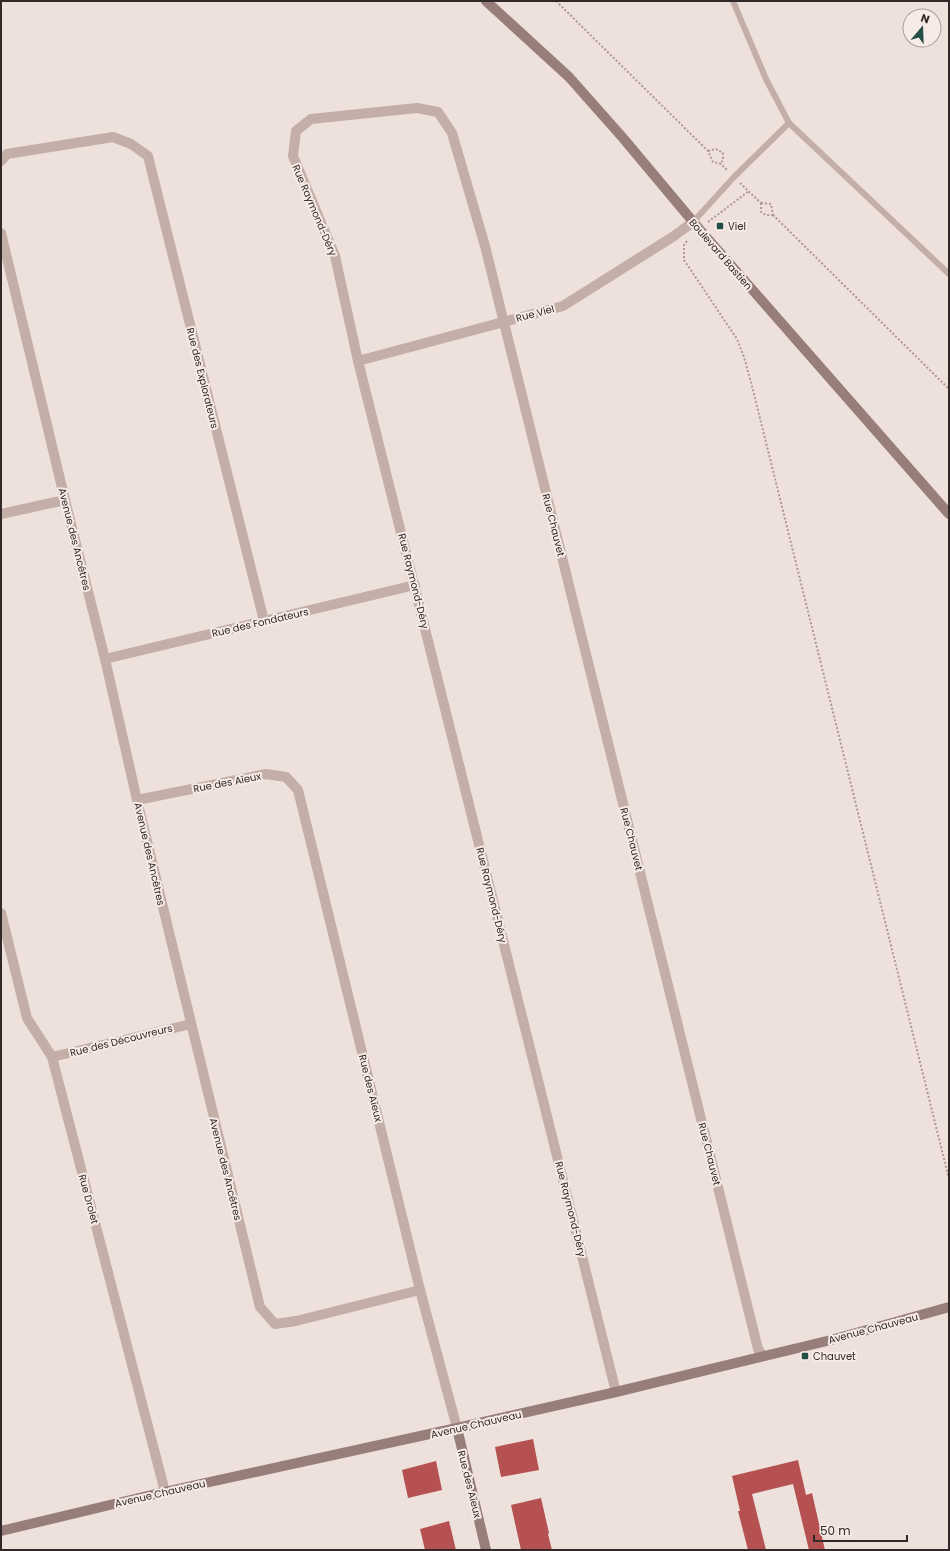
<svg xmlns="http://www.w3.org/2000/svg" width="950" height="1551" viewBox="0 0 950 1551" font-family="Poppins,sans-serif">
<rect width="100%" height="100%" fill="#eee0db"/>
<g fill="#b55151">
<polygon points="533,1439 539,1470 501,1477 495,1447"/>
<polygon points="798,1460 806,1495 812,1493 825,1550 809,1550 793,1484 752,1494 766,1550 748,1550 738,1511 740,1511 732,1476"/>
<polygon points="436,1461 442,1490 408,1498 402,1470"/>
<polygon points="541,1498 549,1533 548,1534 552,1550 521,1550 511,1505"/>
<polygon points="449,1521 456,1550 425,1550 420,1529"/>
</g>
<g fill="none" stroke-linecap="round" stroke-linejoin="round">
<g stroke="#af9893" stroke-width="2" stroke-dasharray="2 2" stroke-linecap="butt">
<polyline points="556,1 708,151 713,162 721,164 727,170"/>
<polyline points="708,151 716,149 723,153 723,159 721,164"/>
<polyline points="740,183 761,203"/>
<polyline points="761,203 761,212 766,215 773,215"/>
<polyline points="761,203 771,204 773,215"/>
<polyline points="773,215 949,389"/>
<polyline points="708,222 749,191"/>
<polyline points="687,241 684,245 684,260 737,339 744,357 752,386 949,1179"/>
</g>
<g stroke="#c4aea8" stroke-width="6">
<polyline points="733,1 766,79 789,123"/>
<polyline points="693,222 734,177 789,123 949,274"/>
</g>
<g stroke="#c4aea8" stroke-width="10">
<polyline points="1,161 7,154 113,137 131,144 148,156 264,621"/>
<polyline points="1,233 65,500 105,659 137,800 260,1307 275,1324 296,1321 420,1290"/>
<polyline points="358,361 563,306 674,236 693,222"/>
<polyline points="1,514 65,500"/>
<polyline points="105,659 415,585"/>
<polyline points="137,800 266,774 286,777 298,790 420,1290 457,1428"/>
<polyline points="1,913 27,1018 52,1057 163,1484 164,1492"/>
<polyline points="52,1057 191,1024"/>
<polyline points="616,1392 358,361 335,256 293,156 296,131 311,119 417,108 438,112 452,133 485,246 758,1349 763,1356"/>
</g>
<g stroke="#977e7a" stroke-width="10">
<polyline points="486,1 569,77 623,138 700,230 949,514"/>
<polyline points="457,1428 486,1550"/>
<polyline points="1,1531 164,1492 457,1428 616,1392 831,1340 949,1307"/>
</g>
</g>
<g fill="#234e46" stroke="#f6ebe6" stroke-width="1.5">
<rect x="716" y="222" width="8" height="8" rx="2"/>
<rect x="801" y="1352" width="8" height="8" rx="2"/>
</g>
<g text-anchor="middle" stroke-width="4" stroke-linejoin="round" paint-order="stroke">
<g font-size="10" fill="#322827" stroke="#f6ebe6">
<text transform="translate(315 210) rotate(67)" y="4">Rue Raymond-Déry</text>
<text transform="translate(721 254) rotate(49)" y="4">Boulevard Bastien</text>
<text transform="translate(535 313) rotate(-15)" y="4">Rue Viel</text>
<text transform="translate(203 378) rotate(76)" y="4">Rue des Explorateurs</text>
<text transform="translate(554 525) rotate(76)" y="4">Rue Chauvet</text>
<text transform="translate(75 539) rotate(76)" y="4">Avenue des Ancêtres</text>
<text transform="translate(414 581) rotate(76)" y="4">Rue Raymond-Déry</text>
<text transform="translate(260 622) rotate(-13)" y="4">Rue des Fondateurs</text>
<text transform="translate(227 782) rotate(-11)" y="4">Rue des Aïeux</text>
<text transform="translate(632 839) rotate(76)" y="4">Rue Chauvet</text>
<text transform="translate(150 854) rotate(77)" y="4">Avenue des Ancêtres</text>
<text transform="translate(492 895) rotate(76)" y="4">Rue Raymond-Déry</text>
<text transform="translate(121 1040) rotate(-14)" y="4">Rue des Découvreurs</text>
<text transform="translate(371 1088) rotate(76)" y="4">Rue des Aïeux</text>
<text transform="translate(710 1154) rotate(76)" y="4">Rue Chauvet</text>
<text transform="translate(226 1169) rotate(76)" y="4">Avenue des Ancêtres</text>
<text transform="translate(89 1199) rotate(75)" y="4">Rue Drolet</text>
<text transform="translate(571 1209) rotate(76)" y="4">Rue Raymond-Déry</text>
<text transform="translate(873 1328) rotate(-15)" y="4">Avenue Chauveau</text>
<text transform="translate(476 1424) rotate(-13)" y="4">Avenue Chauveau</text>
<text transform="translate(470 1484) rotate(76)" y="4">Rue des Aïeux</text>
<text transform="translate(160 1493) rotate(-13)" y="4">Avenue Chauveau</text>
</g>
<g font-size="10" fill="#322827" stroke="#f6ebe6" text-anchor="start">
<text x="728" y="230">Viel</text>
<text x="813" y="1360">Chauvet</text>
</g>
</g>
<rect width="950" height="1551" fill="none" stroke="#322827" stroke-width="4"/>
<g transform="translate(922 28) rotate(19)"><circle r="19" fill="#f6ebe6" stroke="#a89d9a"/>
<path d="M0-3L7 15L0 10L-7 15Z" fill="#234e46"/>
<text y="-6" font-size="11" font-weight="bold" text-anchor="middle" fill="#322827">N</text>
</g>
<path d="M814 1535v6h93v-6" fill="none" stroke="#322827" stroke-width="2"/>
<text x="820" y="1535" font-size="12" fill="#322827" stroke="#f6ebe6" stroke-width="3" paint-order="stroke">50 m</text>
</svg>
